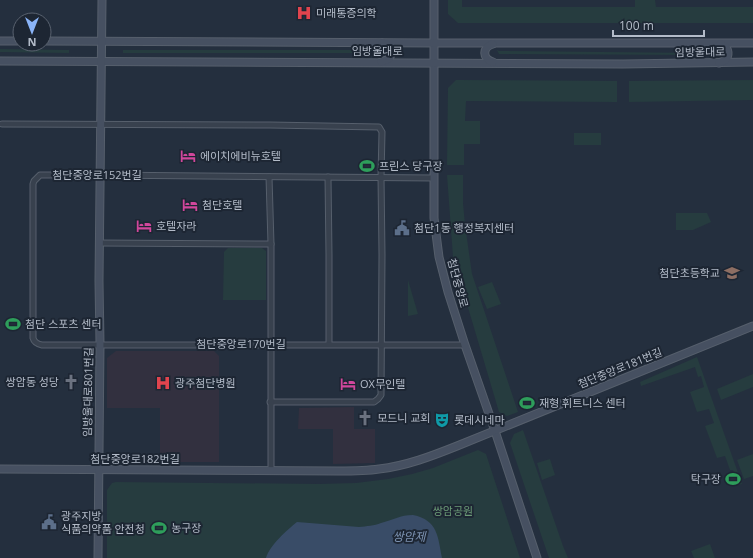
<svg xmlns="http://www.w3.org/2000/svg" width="753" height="558" viewBox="0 0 753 558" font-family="'Open Sans','Noto Sans KR',sans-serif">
<rect width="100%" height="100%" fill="#242f3e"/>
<g fill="#32303f">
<polygon points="116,351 214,351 219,356 219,462 160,462 160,408 107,408 107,358"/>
<polygon points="354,407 354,429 375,429 375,463 333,464 333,429 298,429 299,408"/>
</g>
<g fill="#263c3f">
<polygon points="448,0 462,0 462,7 635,7 635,0 655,0 656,7 753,7 753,23 458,23 448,14"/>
<polygon points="0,49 69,50 69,53 0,52"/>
<polygon points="123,50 367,50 369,52 367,53 123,53"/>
<polygon points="497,50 499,51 700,53 700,51 700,55 499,54"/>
<polygon points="456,80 617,81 617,102 466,101 465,121 480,121 480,144 464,144 464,165 447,165 448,88"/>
<polygon points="753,80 753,100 629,102 629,81"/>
<rect x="574" y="133" width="27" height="12"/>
<polygon points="447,175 463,175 463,203 465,225 472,274 518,412 507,416 499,412 453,257"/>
<polygon points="676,213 707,213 711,222 693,230 676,230"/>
<polygon points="228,248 262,248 266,251 266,300 223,300 224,252"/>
<polygon points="408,280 418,314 408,316"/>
<polygon points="492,282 501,304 487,309 478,287"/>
<polygon points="697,357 742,484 738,485 733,470 730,470 725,456 717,458 705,426 714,423 709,409 697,412 690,392 704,387 701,376 698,377 695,367 641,386 640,382"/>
<polygon points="753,374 753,387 721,400 717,389"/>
<polygon points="523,430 563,546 568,558 549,558 510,443 514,434"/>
<polygon points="478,450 486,454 520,558 107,558 107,490 112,483 116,482 319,484 356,483 388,479 412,474 433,468"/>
<polygon points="753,454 753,476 744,479 737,460"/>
<polygon points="550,459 555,475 542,480 537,463"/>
<polygon points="710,544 715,558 694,558 691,551"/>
</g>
<path fill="#394c67" d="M413,515C438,520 438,537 442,558H266C270,545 287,530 297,522L359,527C367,526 374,526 381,523C393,520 400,515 413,515Z"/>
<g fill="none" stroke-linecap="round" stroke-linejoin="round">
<g stroke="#565f6c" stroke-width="7">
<g id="street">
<polyline points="2,124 270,125 379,127 382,132 381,177 382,255 381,395 378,399 374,402 270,402"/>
<polyline points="269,177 271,244 271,471"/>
<polyline points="328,177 329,255 329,344"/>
<path d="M434,178L100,175H40L34,181L33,184V338C34,342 37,344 42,345H465"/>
<polyline points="100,243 271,244"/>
</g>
</g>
<g stroke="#565f6c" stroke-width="9">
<g id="secondary">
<polyline points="434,0 434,218 439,257 448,292 465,345 495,431 537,558"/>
<polyline points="0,41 20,41"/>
<polyline points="44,41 434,43 753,43"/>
<polyline points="0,61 623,64 753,62"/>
<path d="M381,62L389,59C393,52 391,44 382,43"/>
<path d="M493,62C482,59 482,47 493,44"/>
<path d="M719,63L726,60C730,53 728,46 720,44"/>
<path d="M0,469L338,471C352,471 366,471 379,469C406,466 432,456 457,446L753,326"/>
<polyline points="98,558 100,344 99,281 102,0"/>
</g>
</g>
<use href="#street" stroke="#38414e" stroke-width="5"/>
<use href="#secondary" stroke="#465061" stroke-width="7"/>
</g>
<defs>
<g id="hospital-bare" transform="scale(1.2)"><path d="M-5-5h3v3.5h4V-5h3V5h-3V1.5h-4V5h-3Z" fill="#e0444e" stroke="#1d2633" stroke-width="2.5" paint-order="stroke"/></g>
<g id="hotel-bare" transform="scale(1.2)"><path d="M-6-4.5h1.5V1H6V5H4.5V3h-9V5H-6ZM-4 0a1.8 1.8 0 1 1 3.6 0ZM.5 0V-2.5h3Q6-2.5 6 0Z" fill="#d1479c" stroke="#1d2633" stroke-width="2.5" paint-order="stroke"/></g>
<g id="stadium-bare" transform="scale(1.2)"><path d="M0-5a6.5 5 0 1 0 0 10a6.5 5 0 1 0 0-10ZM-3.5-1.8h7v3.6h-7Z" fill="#2e9e5b" stroke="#1d2633" stroke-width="2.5" paint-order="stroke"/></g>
<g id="civic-bare" transform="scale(1.2)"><path d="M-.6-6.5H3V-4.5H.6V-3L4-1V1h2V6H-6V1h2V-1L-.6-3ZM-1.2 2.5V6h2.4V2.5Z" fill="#5c6f8a" stroke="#1d2633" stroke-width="2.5" paint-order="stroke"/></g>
<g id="school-bare" transform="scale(1.2)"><path d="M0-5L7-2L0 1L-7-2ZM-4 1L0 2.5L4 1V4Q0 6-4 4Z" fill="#8d6e63" stroke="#1d2633" stroke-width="2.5" paint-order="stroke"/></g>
<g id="church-bare" transform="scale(1.2)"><path d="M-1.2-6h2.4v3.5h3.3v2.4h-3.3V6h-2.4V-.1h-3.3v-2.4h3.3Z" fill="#6b7280" stroke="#1d2633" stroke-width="2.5" paint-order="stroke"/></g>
<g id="theatre-bare" transform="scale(1.2)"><path d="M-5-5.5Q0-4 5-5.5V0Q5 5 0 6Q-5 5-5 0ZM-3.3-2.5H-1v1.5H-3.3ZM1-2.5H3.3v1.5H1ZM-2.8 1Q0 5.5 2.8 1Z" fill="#0f9aa8" stroke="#1d2633" stroke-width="2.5" paint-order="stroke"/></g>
</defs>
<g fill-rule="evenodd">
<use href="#hospital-bare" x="304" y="13"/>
<use href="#hotel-bare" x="188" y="156"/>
<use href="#stadium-bare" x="367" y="166"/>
<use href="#hotel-bare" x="190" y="205"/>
<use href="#hotel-bare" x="144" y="226"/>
<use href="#civic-bare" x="402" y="228"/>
<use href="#school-bare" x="732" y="273"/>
<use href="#stadium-bare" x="13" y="324"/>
<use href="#church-bare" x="71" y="382"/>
<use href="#hospital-bare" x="163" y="383"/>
<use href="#hotel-bare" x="348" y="384"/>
<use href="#stadium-bare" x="527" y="403"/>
<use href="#church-bare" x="365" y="418"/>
<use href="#theatre-bare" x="442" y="420"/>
<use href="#stadium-bare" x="733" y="479"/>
<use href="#civic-bare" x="49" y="522"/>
<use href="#stadium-bare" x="159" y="528"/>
</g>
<g text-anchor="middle" stroke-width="4" stroke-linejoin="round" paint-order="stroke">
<g font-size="11" fill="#b4bcc9" stroke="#1d2633" text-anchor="start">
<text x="316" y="17">미래통증의학</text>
<text x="200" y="160">에이치에비뉴호텔</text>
<text x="379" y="170">프린스 당구장</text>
<text x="202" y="209">첨단호텔</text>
<text x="156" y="230">호텔자라</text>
<text x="414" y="232">첨단1동 행정복지센터</text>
<text x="720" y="277" text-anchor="end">첨단초등학교</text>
<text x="25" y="328">첨단 스포츠 센터</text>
<text x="59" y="386" text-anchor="end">쌍암동 성당</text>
<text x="175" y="387">광주첨단병원</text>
<text x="360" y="388">OX무인텔</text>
<text x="539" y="407">재형 휘트니스 센터</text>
<text x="377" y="422">모드니 교회</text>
<text x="454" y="424">롯데시네마</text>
<text x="721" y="483" text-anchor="end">탁구장</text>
<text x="61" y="520">광주지방<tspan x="61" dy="13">식품의약품 안전청</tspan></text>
<text x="171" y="532">농구장</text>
</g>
<g font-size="11" fill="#b4bcc9" stroke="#1d2633">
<text x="377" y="55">임방울대로</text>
<text transform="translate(700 52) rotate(-1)" y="4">임방울대로</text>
<text x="97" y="179">첨단중앙로152번길</text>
<text transform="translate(458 283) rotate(75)" y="4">첨단중앙로</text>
<text x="241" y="348">첨단중앙로170번길</text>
<text transform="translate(620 368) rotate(-22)" y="4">첨단중앙로181번길</text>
<text transform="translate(88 392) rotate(-89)" y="4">임방울대로801번길</text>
<text x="135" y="463">첨단중앙로182번길</text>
</g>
<g font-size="11" fill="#6b9a76" stroke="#1d2633">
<text x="453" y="515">쌍암공원</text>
</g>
<g font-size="12" font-style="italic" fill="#7c92b1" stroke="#1d2633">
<text x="409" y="541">쌍암제</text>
</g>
</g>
<g transform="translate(32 32) rotate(180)"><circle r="19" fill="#1d2633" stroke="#59626f"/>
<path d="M0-3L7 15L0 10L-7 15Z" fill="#8ab4f8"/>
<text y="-6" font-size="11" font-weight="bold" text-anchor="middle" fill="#b4bcc9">N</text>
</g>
<path d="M613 30v6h91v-6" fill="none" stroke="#b4bcc9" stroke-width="2"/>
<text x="619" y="30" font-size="12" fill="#b4bcc9" stroke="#1d2633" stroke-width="3" paint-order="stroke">100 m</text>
</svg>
